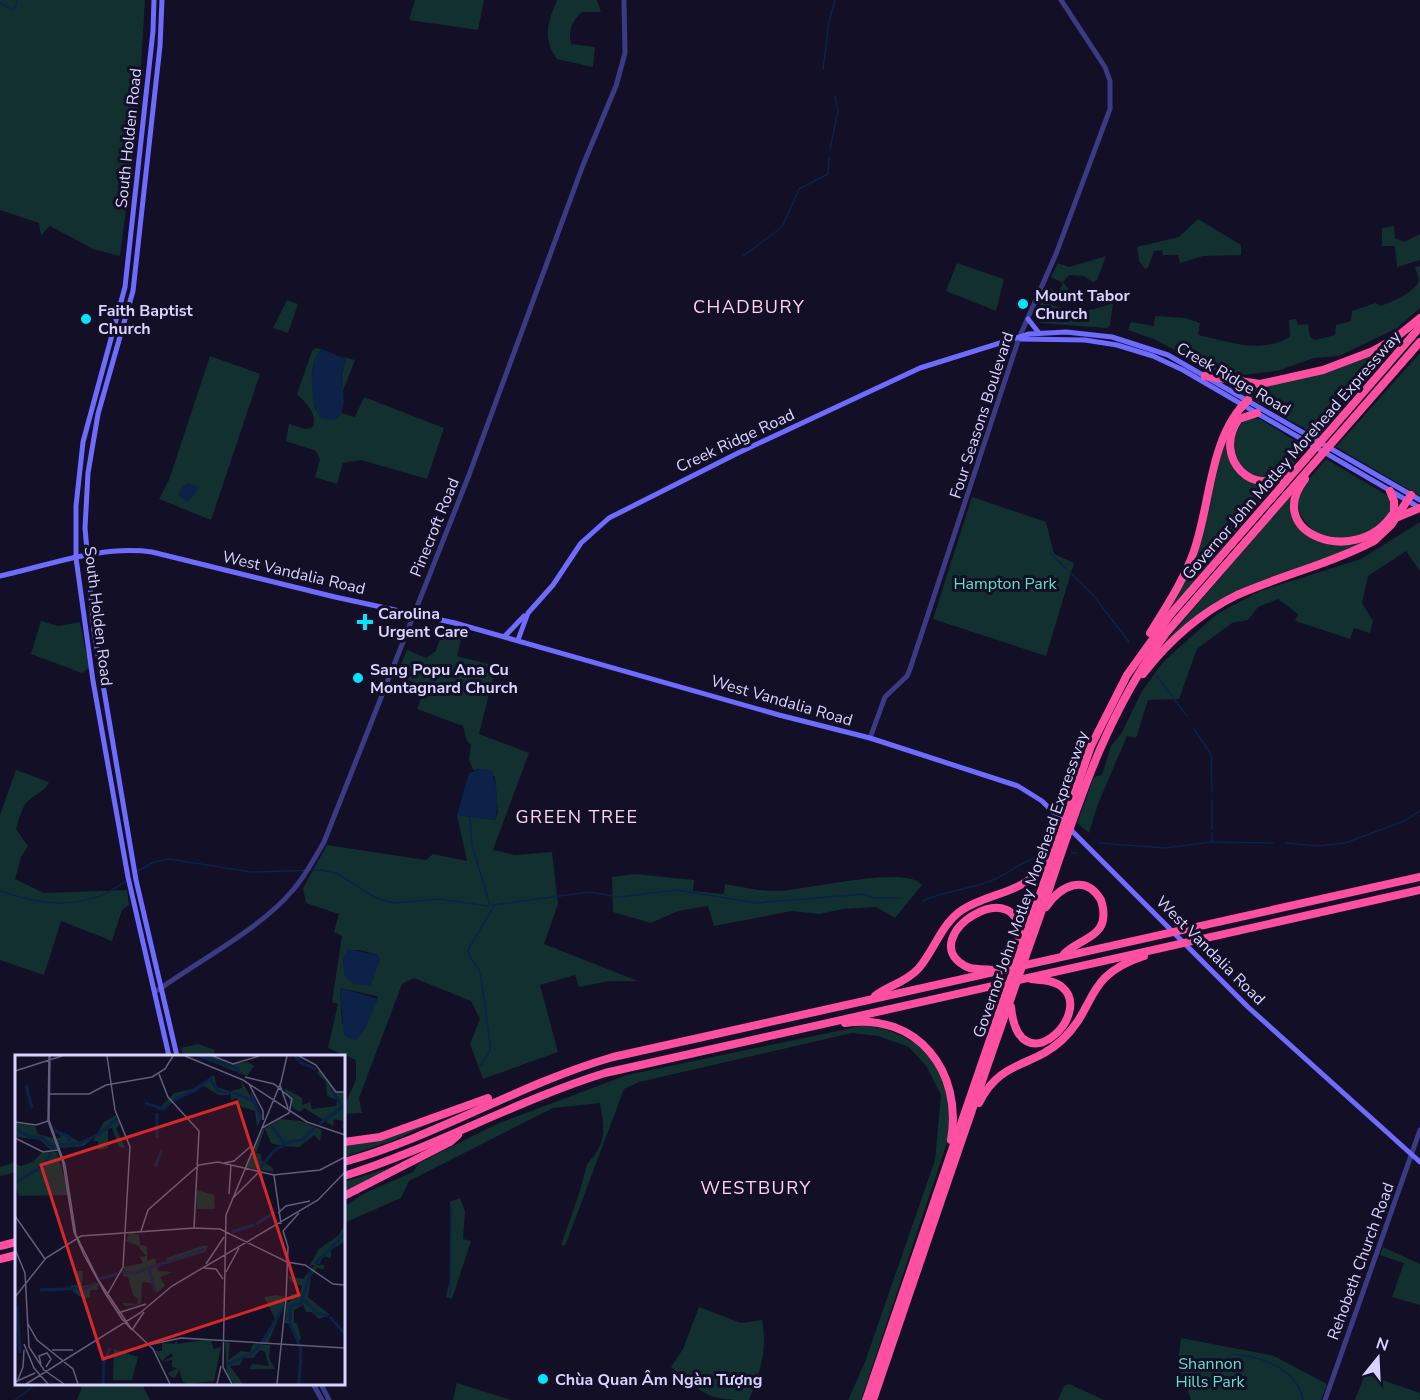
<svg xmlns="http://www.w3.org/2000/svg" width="1420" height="1400" viewBox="0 0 1420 1400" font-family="'Nunito Sans',sans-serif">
<rect width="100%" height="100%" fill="#130f26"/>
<g fill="#12302f" fill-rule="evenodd">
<polygon points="0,0 145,0 138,115 120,256 93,249 50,226 41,235 39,223 0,210"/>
<polygon points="415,0 484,0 478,30 409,20"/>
<path d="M557,0H597L601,12H582C572,21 568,31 571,44L595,47L593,67L557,59C542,38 548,22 557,0Z"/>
<polygon points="1198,219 1241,245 1241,255 1203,256 1180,263 1178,255 1163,255 1162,250 1154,251 1148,268 1145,269 1139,261 1137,247 1179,237"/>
<polygon points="1394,226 1395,238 1404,242 1420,234 1420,260 1397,267 1395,246 1382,246 1382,228"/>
<polygon points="1106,256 1097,280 1093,282 1083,276 1069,275 1063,282 1069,290 1065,303 1046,293 1047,287 1059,292 1063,283 1051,277 1058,263 1069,267"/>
<polygon points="957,263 1004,279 996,311 946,291"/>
<path d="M1420,266V308L1397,328L1339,356L1314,358L1277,371L1234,376L1213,371L1156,340L1128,330L1131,322L1154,326L1155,316L1186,318L1200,323L1198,335C1231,342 1259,354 1290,337L1289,320L1296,319L1298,325L1308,324L1310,337L1315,340L1335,335L1336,325L1351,321L1352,311L1376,303L1380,306C1393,302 1413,293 1419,281L1415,267Z"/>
<polygon points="287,300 298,304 288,333 273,328"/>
<path d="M1044,302C1071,312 1086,314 1113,303L1110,325L1107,328L1040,323L1034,316L1041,303Z"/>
<polygon points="1399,338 1402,340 1318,436 1228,386 1254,386 1336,368"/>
<path d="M316,348L322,349C307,363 313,392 315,409L339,416L341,413L355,417L364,397L444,428L427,479L361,460L343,463L337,484L315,477L320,459L316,451L286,441L289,424L305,429L313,427C317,413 307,404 297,394L312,351Z"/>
<polygon points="1420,353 1420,496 1336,447"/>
<polygon points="210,356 260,374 211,520 159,499 169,480"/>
<polygon points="343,357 355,360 343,391 342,375 346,359"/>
<path d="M1249,417L1260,419L1307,448C1299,458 1289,472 1277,477C1240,492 1218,437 1249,417Z"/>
<path d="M1232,427C1230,451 1227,478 1259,484C1265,485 1271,483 1277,483L1171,609L1169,607L1198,546L1222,453Z"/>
<path d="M1326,459L1390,497L1391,512C1369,537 1355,537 1323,539C1282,506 1297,494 1326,459Z"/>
<path d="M1294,491L1302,531C1328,554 1353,544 1382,531L1358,547L1256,584L1165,642Z"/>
<polygon points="972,497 1046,522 1054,554 1074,563 1046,656 933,619"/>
<polygon points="1420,522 1420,571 1406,551 1368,576 1362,603 1373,621 1370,633 1354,628 1350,639 1295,621 1298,614 1278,599 1258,607 1248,620 1232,623 1197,649 1179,699 1148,700 1136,738 1127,736 1098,804 1089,833 1077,823 1094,777 1102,775 1111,746 1121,734 1142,691 1163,662 1217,614 1260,591 1361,559"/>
<polygon points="41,621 58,626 80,622 89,668 82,673 31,654"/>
<path d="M444,626L463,631L457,656L496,666L479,734L529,753L493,850L515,855L552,852L558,904L544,944L638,981H610L579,987L575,975L540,985L558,1052L483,1079L470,1044L480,1019L471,1001L414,978L402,984L359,1098L362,1113L344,1114V1107L356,1080V1060L328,1048L338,1004L332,1002L342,936L334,932L339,914L306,903L303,888L327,845L426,860L433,854L467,861L457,815L495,820L498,813L495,777L481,769L473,770L469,759L471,745L467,741L463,726L417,709L425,687L396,675L407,650L426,658L436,651ZM348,950H360L378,955L345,977L343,959ZM340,988L377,996L378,999L342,1024Z"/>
<path d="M16,770L49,782C45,792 35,794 28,801C21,808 19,820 16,829L28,846L21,857L15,879L44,893L127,890L129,905L122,910L112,941L61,921L44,975L0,960V815Z"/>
<path d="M635,874L694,880L693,891L724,894L725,884C742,887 759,891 776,891C804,891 907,864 922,885L895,918L876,907L843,909L819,914L792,911L714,926L708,906L678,911L651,923L613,912L612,877Z"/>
<path d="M866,1025C903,1032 938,1049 948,1090C951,1102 950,1118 951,1131L861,1400H848L865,1362L935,1160L941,1095L927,1067L909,1047L878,1036L852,1033L639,1082L624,1089L565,1246L561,1245C570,1219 580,1194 586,1168C588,1161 592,1159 596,1153C607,1137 603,1121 600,1103L553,1108L409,1181L401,1198L344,1223V1207L363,1194L413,1172L419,1163L499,1123L627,1075Z"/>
<polygon points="198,1044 215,1050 212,1056 183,1056 181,1048"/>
<polygon points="436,1121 397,1139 344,1157 344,1144"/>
<polygon points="16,1162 16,1172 0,1176 0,1167"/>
<polygon points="398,1165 344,1193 344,1182"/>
<polygon points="460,1198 465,1211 463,1239 471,1241 452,1299 446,1297 450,1279 450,1202"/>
<polygon points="1383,1247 1420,1264 1420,1305 1392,1297 1404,1263 1380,1255"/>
<path d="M699,1307L741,1323L762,1320C768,1350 760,1372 749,1400C705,1400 705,1394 671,1367L683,1349Z"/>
<polygon points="1181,1338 1274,1356 1325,1383 1327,1385 1321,1400 1191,1400 1178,1363"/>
<polygon points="1365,1374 1420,1393 1420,1400 1355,1400"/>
<polygon points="457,1383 511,1400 453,1400"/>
<polygon points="83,1384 142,1384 150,1400 77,1400"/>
<polygon points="1069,1384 1104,1400 1058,1400 1064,1386"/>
</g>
<g fill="#0c2248">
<path d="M322,349L346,359C345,364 343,368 342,373C341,388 350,409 335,420L322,419C310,406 307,362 322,349Z"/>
<polygon points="188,483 196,485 198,490 187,502 178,495 183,486"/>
<path d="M481,769L491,770C497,781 499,809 495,820L457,815L469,773Z"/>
<polygon points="348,949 378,955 380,959 371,986 354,984 345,977 343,959"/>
<polygon points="340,988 378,999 365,1029 356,1040 350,1039 344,1034"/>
</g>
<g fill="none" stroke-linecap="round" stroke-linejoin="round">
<g stroke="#0c2248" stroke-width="1.5">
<polyline points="0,3 12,10 16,7 17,0"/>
<polyline points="823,70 829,21 835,0"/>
<polyline points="830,149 838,111 835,96"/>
<polyline points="743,256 782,227 799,189 828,174 829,158"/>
<polyline points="1050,553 1093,595 1129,642"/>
<polyline points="1156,675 1187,716"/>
<polyline points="1194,729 1211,754 1212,792"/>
<polyline points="470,817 472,845 490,905"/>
<polyline points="1212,829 1212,800"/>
<polyline points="1212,833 1212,841"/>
<polyline points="1099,843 1164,848 1212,842 1273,843"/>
<polyline points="1286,843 1318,846 1345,843 1404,821 1420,811"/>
<polyline points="1071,853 1078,853"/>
<polyline points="136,872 154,862 169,859 251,872 322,870 338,874 376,898 393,903 440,899 487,906 589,892 620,897 676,890 757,903 864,894 874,898 902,898"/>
<path d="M0,891C44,906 86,911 126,881"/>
<path d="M923,901C943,891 968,890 990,881C1009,874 1021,861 1040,856"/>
<path d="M480,1066C483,1061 488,1056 490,1050C491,1046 481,975 479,970C475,962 469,960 468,950L494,906"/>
<polyline points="450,1296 451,1207"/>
<path d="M1231,1354C1257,1355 1298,1368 1303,1400"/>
<polyline points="15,1400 36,1384"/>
</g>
<g stroke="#3d3a85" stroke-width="5">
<polyline points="870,738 885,697 907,676 910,669 1019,338 1056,254 1110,109 1110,81 1105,67 1061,0"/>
<path d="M158,990C201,959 259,930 293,890C306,875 314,859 324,842L469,475L583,165L616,86L625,53L624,0"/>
<polyline points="313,1384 322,1400"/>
<polyline points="321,1384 329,1400"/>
<polyline points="1325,1400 1420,1130"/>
</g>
<g stroke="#6f6bff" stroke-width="5">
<polyline points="154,0 153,31 125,287 83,442 76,506 76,558 93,681 128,877 169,1056"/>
<polyline points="162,0 160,46 133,291 98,414 88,473 85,528 94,631 136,880 177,1056"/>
<polyline points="1028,319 1039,333"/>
<polyline points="1021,339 1085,340 1117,345 1153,356 1183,370 1420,508"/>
<path d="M0,576C50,565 100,545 152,552L335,597L455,623L779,715L870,738L1018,786L1042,801L1248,1007L1420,1162"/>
<polyline points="505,636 524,616"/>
<polyline points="518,640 528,613 553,585 581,543 609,518 738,453 920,368 1029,334 1066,332 1112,337 1168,355 1420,500"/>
</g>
<g stroke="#ff4fa3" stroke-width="8">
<polyline points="1205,376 1260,384 1323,370 1373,351 1394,339 1420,318"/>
<path d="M1257,413L1239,419C1211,457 1255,503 1291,470"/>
<path d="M1305,479C1262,534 1356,568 1392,515"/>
<polyline points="1390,491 1394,501 1394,514"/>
<polyline points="1398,517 1420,508"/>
<path d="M1150,633C1166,607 1184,580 1194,551C1211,503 1209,437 1248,400"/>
<path d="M1143,674C1168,642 1200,613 1237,595C1282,575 1330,564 1374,541L1391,525L1411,495"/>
<path d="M1046,907C1060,886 1085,873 1101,900C1113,938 1080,937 1064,954"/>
<path d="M992,970C983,968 973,971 965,966C912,937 1026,865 1019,943"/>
<path d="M875,996C889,985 905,983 918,969C934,951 941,924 962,910C991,891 1029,894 1047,859"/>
<path d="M1011,1007C1019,1087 1095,1014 1062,987C1054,980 1041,980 1031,979"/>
<path d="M845,1023C918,1012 963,1072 951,1140"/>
<path d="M979,1103C1001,1059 1032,1068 1062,1040C1098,1006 1083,976 1144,956"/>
<polyline points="344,1142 380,1137 488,1098"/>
<path d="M344,1162C436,1137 519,1084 613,1057L1420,877"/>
<path d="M344,1176C433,1148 515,1101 605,1073L1420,890"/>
<polyline points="344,1196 450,1142 458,1135"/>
<polyline points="0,1246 16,1242"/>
<polyline points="0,1259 16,1255"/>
<polyline points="866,1400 1091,746 1127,675 1170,615 1420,327"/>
<path d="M873,1400C927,1242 980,1084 1036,927C1073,822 1098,725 1166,633L1420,342"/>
</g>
</g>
<g fill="#00e5ff" stroke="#130f26" stroke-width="2">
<circle cx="1023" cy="304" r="6"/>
<circle cx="86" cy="319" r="6"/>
<path d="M362 613h6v6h6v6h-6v6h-6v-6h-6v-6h6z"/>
<circle cx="358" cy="678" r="6"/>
<circle cx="543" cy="1379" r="6"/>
</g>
<g text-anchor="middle" stroke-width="6" stroke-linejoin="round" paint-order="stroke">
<g font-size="16" fill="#d9d4ff" stroke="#130f26">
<text transform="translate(128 138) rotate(-84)" y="6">South Holden Road</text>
<text transform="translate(1234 378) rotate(30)" y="6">Creek Ridge Road</text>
<text transform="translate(981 415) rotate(-72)" y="6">Four Seasons Boulevard</text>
<text transform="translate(735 440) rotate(-25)" y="6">Creek Ridge Road</text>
<text transform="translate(1291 455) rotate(-49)" y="6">Governor John Motley Morehead Expressway</text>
<text transform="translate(434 527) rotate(-68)" y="6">Pinecroft Road</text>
<text transform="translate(294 572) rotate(13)" y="6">West Vandalia Road</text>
<text transform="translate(99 616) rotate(83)" y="6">South Holden Road</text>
<text transform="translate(782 700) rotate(16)" y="6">West Vandalia Road</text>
<text transform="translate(1030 884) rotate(-71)" y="6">Governor John Motley Morehead Expressway</text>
<text transform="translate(1211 950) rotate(45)" y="6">West Vandalia Road</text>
<text transform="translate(1360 1261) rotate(-70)" y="6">Rehobeth Church Road</text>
</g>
<g font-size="16" font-weight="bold" fill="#d9d4ff" stroke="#130f26" text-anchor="start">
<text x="1035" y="301">Mount Tabor<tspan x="1035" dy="18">Church</tspan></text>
<text x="98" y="316">Faith Baptist<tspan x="98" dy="18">Church</tspan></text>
<text x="378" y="619">Carolina<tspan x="378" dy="18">Urgent Care</tspan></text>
<text x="370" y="675">Sang Popu Ana Cu<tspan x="370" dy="18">Montagnard Church</tspan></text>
<text x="555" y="1385">Chùa Quan Âm Ngàn Tượng</text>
</g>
<g font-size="16" fill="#5fe0c0" stroke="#130f26">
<text x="1005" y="589">Hampton Park</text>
<text x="1210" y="1369">Shannon<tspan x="1210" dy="18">Hills Park</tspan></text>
</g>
<g font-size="18" letter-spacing="1.5" fill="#ffd6f0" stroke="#130f26">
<text x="749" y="313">CHADBURY</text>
<text x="577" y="823">GREEN TREE</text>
<text x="756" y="1194">WESTBURY</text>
</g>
</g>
<g transform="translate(15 1055)">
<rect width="330" height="330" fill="#130f26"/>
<path d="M182,1H197L215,9L233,7L239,11L232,21ZM304,15L319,35L330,38V73H327L328,66L319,64L318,71L289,53L285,57L278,53L269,33L287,43V50L295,47L297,54L321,51L322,45L312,41L311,27L302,18ZM199,20L202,32L214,36V40H204L189,31L142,56L159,38L178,34ZM226,25L247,62L242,72L240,56L224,51L222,43L216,45V36L227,33ZM101,60L105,70L101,73L110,93L104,92L97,73L93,74V93L83,95V86H78L89,67ZM266,64L286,66L307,75L305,86L299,80L284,92L267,91L256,88L250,74L241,98L246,99V105L258,113V117L230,112L246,76ZM35,66L42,75L65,87L83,79L69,91L45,93L41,84L46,82ZM0,68L20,71L23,79L38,83L42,93L36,95L25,85L2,82ZM42,97L54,140L4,141L0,131V109L6,111L18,107L26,98ZM182,135L199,140L200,154H182ZM330,169V186L316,195V203L308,201L305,209L294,211L304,194L324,180ZM115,177L124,180L125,190L132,191V206L140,203L143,216L158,217L145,222L150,231L141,238L136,228L127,227L126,248L121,250L110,251L107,248L122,249L123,244L118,240L113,222L108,221L109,212L128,208L125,202L131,201L122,190L111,186ZM188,191H193L190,197L151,209L152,203ZM300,210H309V214L302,213L296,221L293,242L315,260L304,264L297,257H291L288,250L279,255V268H282L286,283L283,288L275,269L270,268L272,247H275L276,239H285L287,231L276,227L273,221L288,224ZM62,216H68L67,231L83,228V235H75V243H67L56,235V230H62ZM262,240L271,242L269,250L253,288L246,287L260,264L249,242ZM162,285V289L188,285L196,286L199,294L206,292L199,326L173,329L168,327L164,315L160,323L155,321L153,318L162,313L157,312V305L147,307L158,301L156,298L147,306L140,296H147V288L159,289ZM210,287L215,288L213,305L226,296L235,297L238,289L255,290L254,303L260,314H234L237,309L254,311L250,297L245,295L238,303H228L225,310L215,311L228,329H220L212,321ZM99,294L123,302L117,325H98Z" fill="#12302f"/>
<path fill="none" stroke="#0c2248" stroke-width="3" d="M185,1L222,13L225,19M280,1L285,7L301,14M11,30L17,53M316,33L326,50M236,38L246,62M158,45L181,35L195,24L203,36L223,39L238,46M130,48L148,54L155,48M142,58V83M304,69L330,50M257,72L269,88L287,85L300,72M0,74L13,81L27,83L39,93M40,76L53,81L55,86M83,80L103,63M44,90L65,88L82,80M140,112L147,95M244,114L259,96L272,88M0,128L28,111L36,99M241,169L260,157M217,177L239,170M300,209L330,179M134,214L140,236M106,217L120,218L190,194M84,224L102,219M25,235L71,233L81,228M288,244L302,258L313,261M2,251L5,298M274,251L286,248L296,216M275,251V269L286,294L284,329M315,262L330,279M247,287L268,253M211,310L236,299L247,289M88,329L89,306L95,293"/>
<path fill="none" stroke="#625e7d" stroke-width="1.5" d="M34,1L33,66L48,108L59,177L69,200L90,238L107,264L117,275L84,226L61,180L50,110L34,65L35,1M92,1L100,55L115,92L108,212L92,240M170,1L228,25L292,67L330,80M198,1L218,9L244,1M284,1L301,10L321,37H330M0,16L47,1M144,19L153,42L184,76L179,173M230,22L259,29L277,44L274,58L247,73M234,29L248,56V65M265,30L273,53M34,39H74L91,30L137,22L150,14L158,1M0,67L21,70L33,66M0,83L28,97L43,95M209,108L219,106L235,92M258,120L305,115L330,102M259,120L266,169M214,139L216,110M218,143L244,117M263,158L271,151L295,146M0,161L30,204M126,176L133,155L184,110L203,107L259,120M268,176L284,158M0,194L10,218L14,292L29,315L49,329M191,209L209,182M189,213L201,214L208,224M211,217L224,193M0,242L31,203L66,181L179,173L205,174L272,207L290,210L318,229L330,230M103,258L131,249M13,269L22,285L58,314L63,329M117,275L129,257M118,275L138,294L155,329M9,289L19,313L33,329M133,290L166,283L330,293M37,295H58M26,309L24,301L32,298L36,304L31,312M0,327L20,318M2,327L8,312L9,295M11,329L125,258L157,231L303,145L330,117M202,329L206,311M217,329L208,312L211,160L266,27L272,1M262,329L271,244L273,192L268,176"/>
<path fill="#d62828" fill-opacity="0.15" stroke="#d62828" stroke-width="3" d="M222,47L284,240L88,304L26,110Z"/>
<rect width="330" height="330" fill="none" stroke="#d9d4ff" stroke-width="3"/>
</g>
<g transform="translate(1378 1358) rotate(18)" stroke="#130f26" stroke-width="4.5" paint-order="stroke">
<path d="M0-4.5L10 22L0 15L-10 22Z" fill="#d9d4ff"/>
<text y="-9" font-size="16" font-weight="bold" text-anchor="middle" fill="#d9d4ff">N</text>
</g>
</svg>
